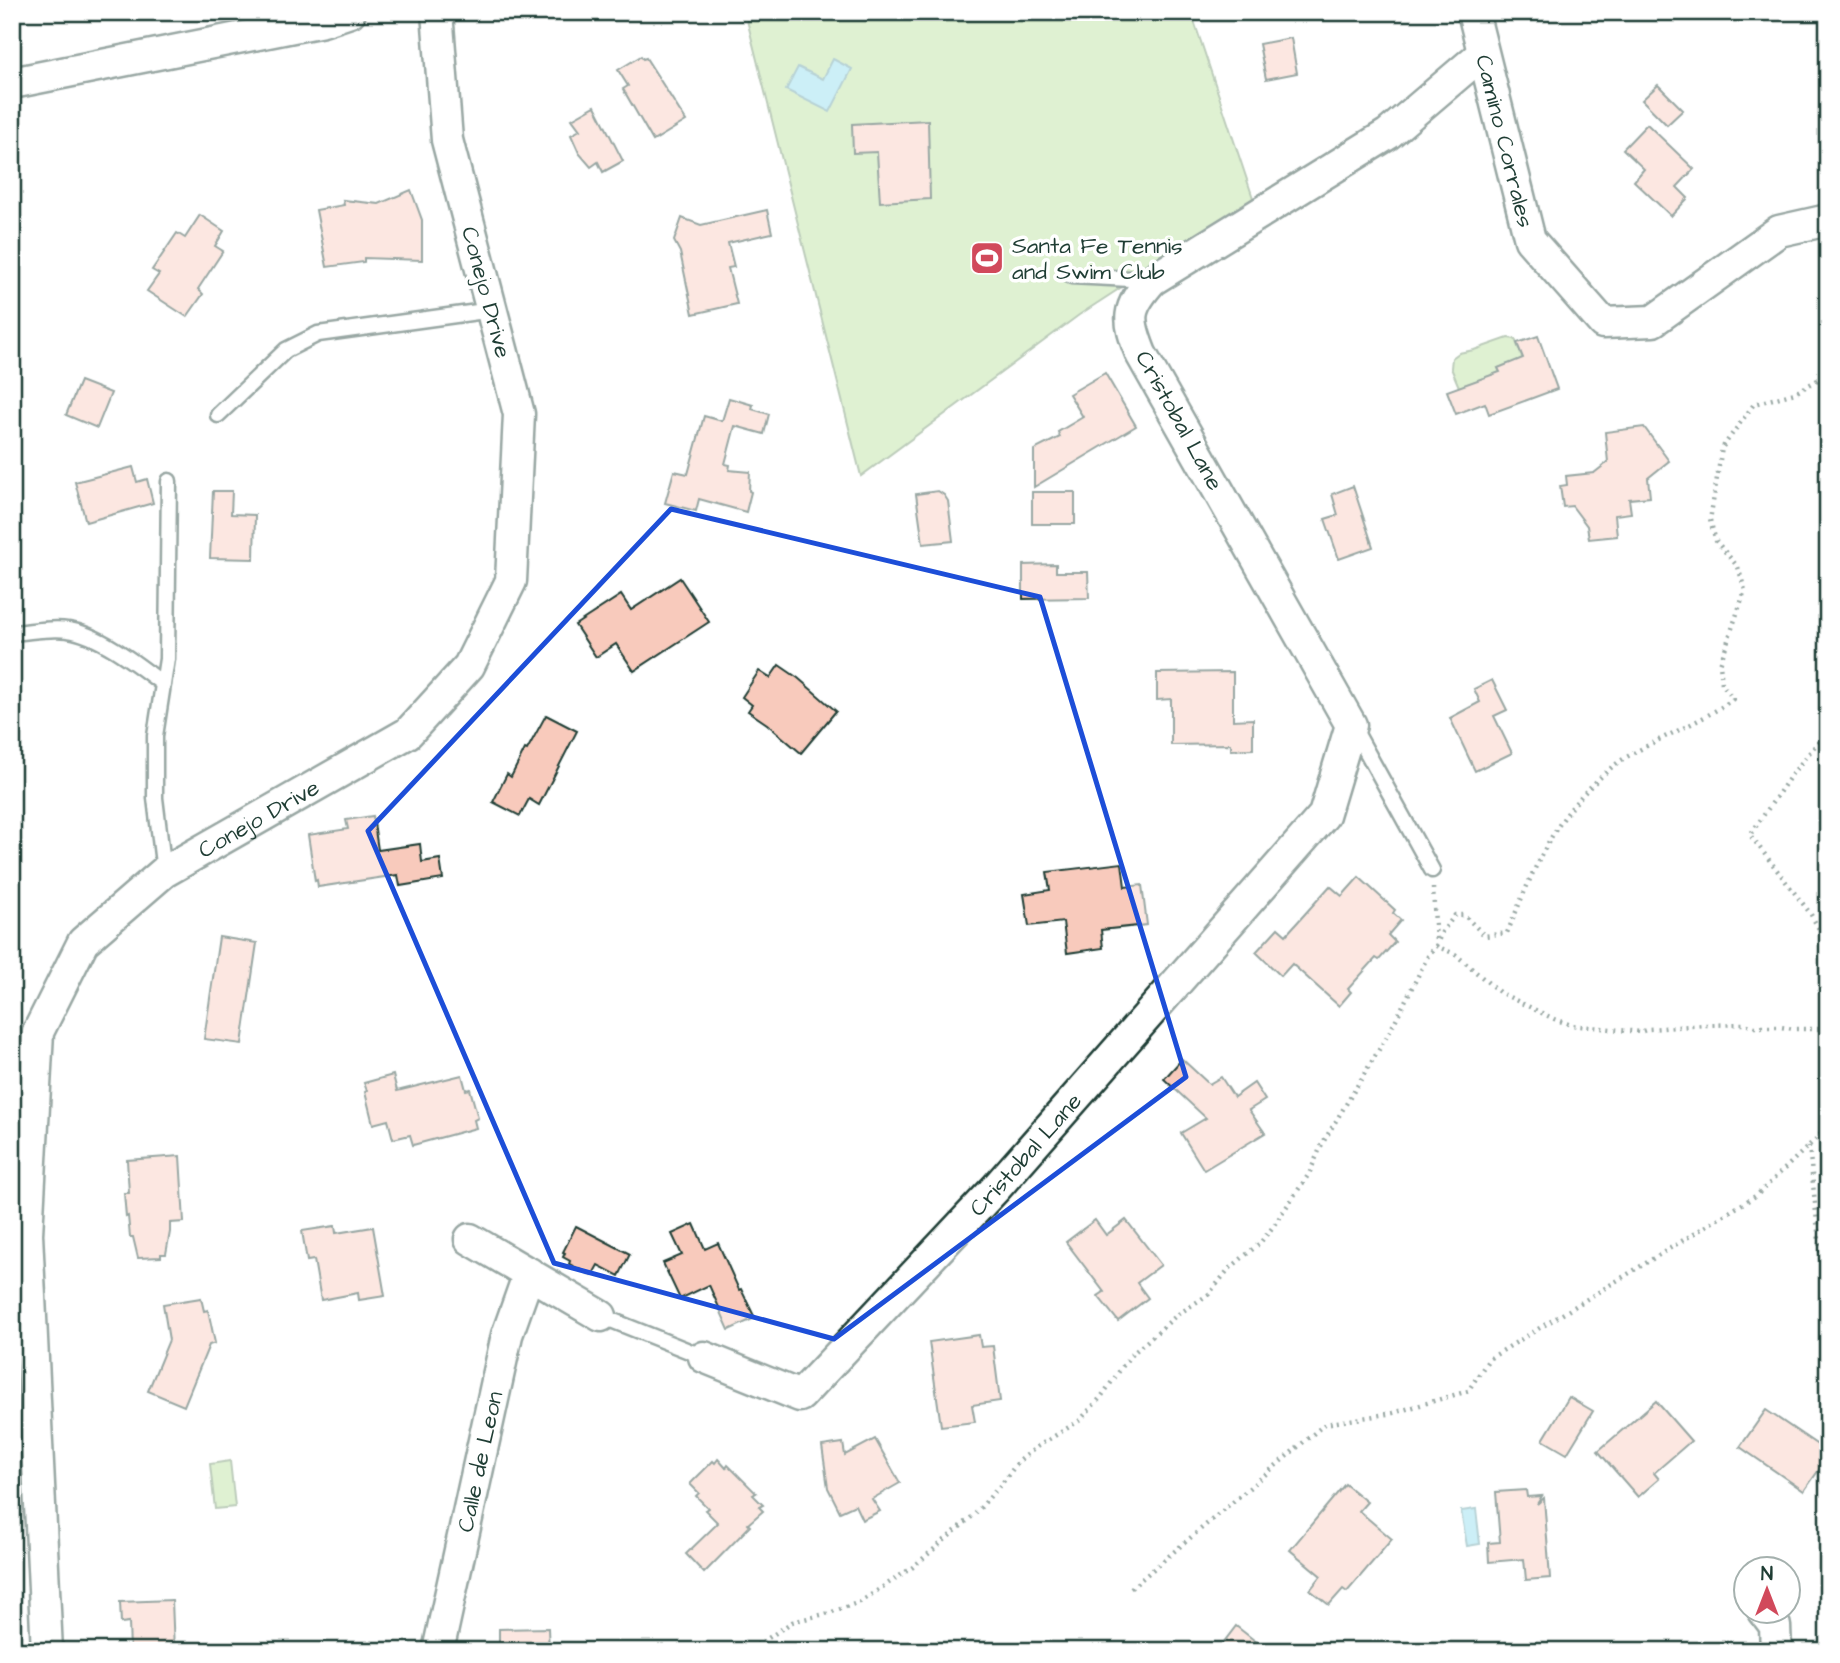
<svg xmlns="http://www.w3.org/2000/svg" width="1840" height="1663" viewBox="0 0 1840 1663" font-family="'Architects Daughter',sans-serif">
<rect width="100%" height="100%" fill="#fff"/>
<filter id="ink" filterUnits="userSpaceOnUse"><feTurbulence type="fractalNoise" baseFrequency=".0143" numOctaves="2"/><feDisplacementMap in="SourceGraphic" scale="14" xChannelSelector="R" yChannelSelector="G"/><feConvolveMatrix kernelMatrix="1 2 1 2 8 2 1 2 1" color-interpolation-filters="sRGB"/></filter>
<g filter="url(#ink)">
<g fill="#b8e09c" stroke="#6c8e68" stroke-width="2">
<polygon points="745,12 1191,12 1254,201 1079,315 861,476"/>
<polygon points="1508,338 1515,339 1524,363 1508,364 1498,368 1500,372 1459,387 1451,368 1452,358 1459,353 1474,350"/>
<polygon points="230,1461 235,1507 215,1509 210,1464"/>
</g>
<g fill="#8edbed" stroke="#629ca3" stroke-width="2">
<polygon points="833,59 852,69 830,112 786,90 798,67 823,79"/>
<polygon points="1476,1509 1480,1544 1467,1546 1461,1511"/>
</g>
<g fill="#f8cabc" stroke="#1f3d34" stroke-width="2">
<polygon points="1291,38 1297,73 1266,79 1259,44"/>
<polygon points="641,56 643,59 646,58 686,121 653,141 623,89 628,86 618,70"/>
<polygon points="1658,85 1683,110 1667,125 1642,100"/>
<polygon points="595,106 623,161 603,172 598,162 591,167 579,153 571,135 580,130 572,119"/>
<polygon points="928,120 930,199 880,202 877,152 853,153 852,124"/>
<polygon points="1647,124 1694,169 1677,187 1688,198 1671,216 1634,181 1644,169 1623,149"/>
<polygon points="411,190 422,220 422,260 364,258 364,262 327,267 316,210 344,205 343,200 379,204"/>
<polygon points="767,210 772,233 728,243 734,267 728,268 737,304 693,314 680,252 674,241 682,218 701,225"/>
<polygon points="200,215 224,231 215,246 223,251 198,289 203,294 187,317 147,291 159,274 152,270 177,233 185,238"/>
<polygon points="1538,336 1557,389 1489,414 1485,403 1456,414 1447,391 1500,372 1498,368 1523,358 1517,343"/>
<polygon points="1105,373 1136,426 1034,487 1034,450 1060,437 1058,432 1083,417 1069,394"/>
<polygon points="80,381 111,393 97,428 66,415"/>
<polygon points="729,398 753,405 752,409 769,414 764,434 735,426 725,464 730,465 729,470 750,472 749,491 751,492 746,512 699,499 696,511 665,503 674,471 688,474 704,416 722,421"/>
<polygon points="1644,427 1669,461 1648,478 1650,497 1629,499 1631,513 1615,515 1617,536 1589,539 1587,526 1572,506 1563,507 1560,486 1567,485 1566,476 1594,473 1608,462 1605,432"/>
<polygon points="133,467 137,482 147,479 153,503 86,522 75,482"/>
<polygon points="1353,486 1373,547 1339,559 1325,519 1338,515 1332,494"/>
<polygon points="213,491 232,491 231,514 255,515 254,559 210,558"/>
<polygon points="938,491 944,495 948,501 953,541 923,544 916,494"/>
<rect x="1032" y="492" width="43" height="32"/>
<polygon points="1056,564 1056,572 1088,572 1089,598 1023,599 1023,565"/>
<polygon points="680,578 709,622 634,671 616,644 596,657 575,625 621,595 631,610"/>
<polygon points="779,665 798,678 836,711 801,753 767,724 748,711 752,705 742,697 759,671 770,678"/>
<polygon points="1233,672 1233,720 1253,719 1253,749 1231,750 1231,744 1171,745 1171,699 1157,700 1157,673"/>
<polygon points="1492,680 1507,710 1494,716 1512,753 1475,771 1450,718 1480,702 1474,689"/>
<polygon points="546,715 577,731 539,805 529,799 520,816 493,802 507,774 511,777 525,749 527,750"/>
<polygon points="373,816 378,850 420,844 422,862 440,859 443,879 400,886 398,875 318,887 317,880 315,881 308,835 348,829 346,820"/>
<polygon points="1122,863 1125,887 1142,885 1147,925 1101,930 1103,948 1067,953 1063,922 1029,926 1024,894 1050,890 1047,872"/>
<polygon points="1359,877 1395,910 1393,913 1401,920 1388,935 1395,942 1379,960 1376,958 1348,989 1351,992 1339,1006 1292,964 1281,976 1256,952 1278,928 1286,935 1330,886 1342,896"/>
<polygon points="219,937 257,943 242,1044 204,1039"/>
<polygon points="1182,1059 1209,1084 1221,1077 1234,1097 1254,1083 1265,1100 1249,1110 1265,1133 1204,1170 1181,1133 1206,1118 1164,1079"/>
<polygon points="393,1075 397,1091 462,1075 466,1090 470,1089 478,1118 474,1120 476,1128 413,1145 410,1135 393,1139 388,1120 373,1124 365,1092 367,1091 364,1083"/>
<polygon points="180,1156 184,1222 170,1223 170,1232 166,1254 161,1254 161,1257 138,1258 133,1237 130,1237 128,1216 126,1217 124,1193 129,1193 127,1160"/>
<polygon points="1095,1220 1106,1235 1126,1220 1161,1265 1137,1283 1148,1298 1118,1321 1098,1296 1104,1292 1066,1242"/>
<polygon points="694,1224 705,1249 718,1243 739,1290 741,1289 755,1318 729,1330 709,1285 680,1299 663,1263 682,1255 672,1234"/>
<polygon points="335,1226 336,1233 373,1227 385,1296 359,1300 358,1293 321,1300 314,1260 307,1261 302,1231"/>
<polygon points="576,1226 630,1254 619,1276 598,1265 592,1276 569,1264 570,1261 563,1257 565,1253 563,1252"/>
<polygon points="201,1298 204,1311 208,1310 215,1343 209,1345 184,1406 148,1391 169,1340 163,1304"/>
<polygon points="979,1335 981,1347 993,1346 1000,1401 972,1405 975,1422 941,1426 929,1342"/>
<polygon points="1569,1397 1593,1411 1567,1454 1543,1440"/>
<polygon points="1656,1401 1691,1441 1654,1473 1659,1479 1638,1497 1598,1451"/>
<polygon points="1766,1410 1828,1452 1828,1457 1804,1491 1740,1447"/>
<polygon points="875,1439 900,1483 872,1499 880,1511 862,1520 855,1505 840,1512 828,1488 822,1446 843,1443 845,1455"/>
<polygon points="718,1459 726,1468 728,1465 756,1493 753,1495 763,1505 759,1507 763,1511 748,1524 750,1526 704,1573 686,1554 718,1523 705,1510 708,1508 696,1496 699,1493 690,1484 713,1461 715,1463"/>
<polygon points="1345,1484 1367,1502 1359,1511 1392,1539 1347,1592 1343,1589 1329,1605 1310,1590 1321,1576 1290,1550"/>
<polygon points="1526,1490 1527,1497 1542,1496 1537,1504 1544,1498 1550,1578 1526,1580 1524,1559 1489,1562 1488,1543 1500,1542 1496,1492"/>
<polygon points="172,1600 174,1651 130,1651 129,1622 121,1623 120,1602"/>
<polygon points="1236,1626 1268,1651 1217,1651"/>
<polygon points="548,1628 549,1651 499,1651 499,1629"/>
</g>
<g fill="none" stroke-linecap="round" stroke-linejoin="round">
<g stroke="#1f3d34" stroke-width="19">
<g id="lane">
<polyline points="1071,276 1150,280"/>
<polyline points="218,415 286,350 318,334 492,310"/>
<path d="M12,633C30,632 50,627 68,630C99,634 138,665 163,684"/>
<polyline points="1353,727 1432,870"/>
<polyline points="164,872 155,798 155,736 167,659 169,481"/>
<polyline points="601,1316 704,1357"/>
</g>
</g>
<g stroke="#1f3d34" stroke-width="35">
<g id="street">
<path id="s1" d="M1473,12L1530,240L1603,323L1653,321L1779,231L1828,220"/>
<polyline points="12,83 323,21 350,12"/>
<polyline points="470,1239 601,1316"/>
<path id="s2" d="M704,1357L800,1396L996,1188L1324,815L1351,725L1141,354C1127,319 1126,309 1152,280L1388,134L1482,54"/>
<polyline points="1763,1610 1775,1626 1776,1651"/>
<path id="s3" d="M47,1651L27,1234L38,1032L83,942L164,872L408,733L469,666L511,581L519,414L447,140L437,12"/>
<path id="s4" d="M438,1651L507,1335L529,1273"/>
</g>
</g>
<g stroke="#1f3d34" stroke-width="4.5" stroke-dasharray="2 5" stroke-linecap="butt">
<polyline points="1500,17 1510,20 1539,12"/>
<polyline points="1828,730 1792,774 1750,835 1810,913 1828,945"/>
<polyline points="1433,888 1436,942"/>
<path d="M1436,946L1442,932L1455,915H1464L1485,936L1507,933C1532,875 1551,820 1600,778C1606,772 1613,766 1620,761C1657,738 1699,724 1733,699L1722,684L1720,664L1745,590L1738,567L1716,541L1710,520L1722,448L1754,404L1795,393L1828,374"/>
<polyline points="1809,1146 1828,1326"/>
<polyline points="1131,1588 1325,1424 1393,1413 1468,1391 1489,1359 1757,1195 1822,1133 1828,1118"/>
<polyline points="631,1651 669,1647 691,1651"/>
<polyline points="744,1651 761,1643 792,1622 829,1613 860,1602 913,1567 974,1515 1003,1482 1018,1462 1038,1446 1079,1421 1101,1397 1130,1356 1177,1315 1209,1294 1228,1270 1260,1243 1272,1228 1309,1174 1322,1144 1389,1033 1428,956 1436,946 1455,954 1499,992 1554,1019 1571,1025 1640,1032 1649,1029 1705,1025 1744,1024 1755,1027 1781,1027 1794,1029 1820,1029 1828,1027"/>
</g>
<use href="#lane" stroke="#fff" stroke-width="14"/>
<use href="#street" stroke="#fff" stroke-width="30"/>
</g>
</g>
<path d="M0 0H1840V1663H0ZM671,509L1040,597L1186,1077L834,1339L554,1263L368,831Z" fill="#fff" fill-opacity=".55" fill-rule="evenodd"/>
<path fill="none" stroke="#1d4ed8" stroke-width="5" stroke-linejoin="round" d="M671,509L1040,597L1186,1077L834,1339L554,1263L368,831Z"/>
<defs>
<g id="stadium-square" transform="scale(1.75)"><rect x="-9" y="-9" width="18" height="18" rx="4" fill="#d1495b" stroke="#fff"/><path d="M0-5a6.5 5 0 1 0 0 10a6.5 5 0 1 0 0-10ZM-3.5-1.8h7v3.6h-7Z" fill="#fff"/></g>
</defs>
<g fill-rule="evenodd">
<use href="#stadium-square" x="987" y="258"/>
</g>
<g text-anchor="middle" stroke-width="7" stroke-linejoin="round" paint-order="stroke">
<g font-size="23" fill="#1f3d34" stroke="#fff">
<text dy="8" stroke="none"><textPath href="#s1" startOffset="133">Camino Corrales</textPath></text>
<text transform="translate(487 292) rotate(75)" y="8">Conejo Drive</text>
<text transform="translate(1180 420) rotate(61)" y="8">Cristobal Lane</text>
<text dy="8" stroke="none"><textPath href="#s3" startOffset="936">Conejo Drive</textPath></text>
<text dy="8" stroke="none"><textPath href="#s2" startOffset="434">Cristobal Lane</textPath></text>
<text dy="8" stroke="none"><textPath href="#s4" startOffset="194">Calle de Leon</textPath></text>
</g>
<g font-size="23" fill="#1f3d34" stroke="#fff" text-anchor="start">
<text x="1012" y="253">Santa Fe Tennis<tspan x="1012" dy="26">and Swim Club</tspan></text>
</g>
</g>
<rect width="1840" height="1663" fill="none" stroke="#fff" stroke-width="42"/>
<rect x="21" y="21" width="1798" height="1621" fill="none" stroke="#1f3d34" stroke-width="2.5" filter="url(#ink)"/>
<g transform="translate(1767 1590)"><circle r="33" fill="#ffffff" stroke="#a5b1ae" stroke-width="2"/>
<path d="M0-5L12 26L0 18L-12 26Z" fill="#d1495b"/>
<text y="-10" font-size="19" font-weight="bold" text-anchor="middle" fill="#1f3d34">N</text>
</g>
</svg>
